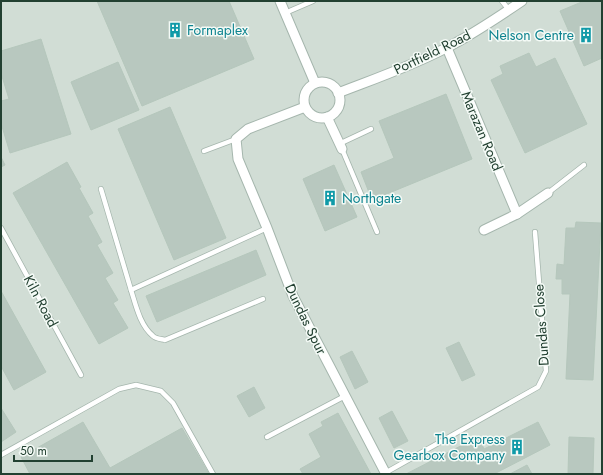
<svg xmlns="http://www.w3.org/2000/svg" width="603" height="475" viewBox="0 0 603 475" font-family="Jost,sans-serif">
<rect width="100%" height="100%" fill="#e3ede7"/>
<rect fill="#d1ddd5" x="1" y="1" width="601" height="473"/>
<g fill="#b8c8bf" stroke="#b5c7bc">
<polygon points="97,1 229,1 254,59 142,106"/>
<polygon points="584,1 602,1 602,58 584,66 560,11"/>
<polygon points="41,39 71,134 10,153 1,123 1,101 9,99 1,73 1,51"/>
<polygon points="529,53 536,67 555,58 587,124 525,153 491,80 503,74 500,66"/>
<polygon points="118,62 139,110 91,130 71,82"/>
<polygon points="446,94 472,159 372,200 361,172 394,158 379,121"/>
<polygon points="170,107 226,238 174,260 118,129"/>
<polygon points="1,157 5,165 1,167"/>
<polygon points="67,162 81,187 79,188 93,213 88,216 102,242 97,245 113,273 105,278 118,300 113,303 128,328 99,344 13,193"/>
<polygon points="334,165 357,217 325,231 303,179"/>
<polygon points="576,222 601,223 593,380 566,379 570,294 562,294 562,279 556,279 557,264 564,265 566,228 575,228"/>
<polygon points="256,250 266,275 157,322 146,296"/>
<polygon points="1,291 46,372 14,390 1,366"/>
<polygon points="459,342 475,375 462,381 446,348"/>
<polygon points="352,351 368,382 355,389 340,357"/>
<polygon points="254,387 265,408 249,417 237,396"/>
<polygon points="1,408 16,432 1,442"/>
<polygon points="392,411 408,441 394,448 379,418"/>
<polygon points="338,413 371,474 303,474 300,469 321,457 309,434 323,426 321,422"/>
<polygon points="83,422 110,468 182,428 209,474 30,474 21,457"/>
<polygon points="538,422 550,445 494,474 406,474 478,437 484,449"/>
<polygon points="569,437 594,438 593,474 568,474"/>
<polygon points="527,465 532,474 510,474"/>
</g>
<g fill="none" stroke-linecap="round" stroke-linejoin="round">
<g stroke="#a5b6ad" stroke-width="6">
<g id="lane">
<polyline points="502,1 509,10"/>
<polyline points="285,13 313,1"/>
<polyline points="339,144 371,129"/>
<polyline points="342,149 377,232"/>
<polyline points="204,151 236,139"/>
<polyline points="101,189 131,290"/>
<polyline points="548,193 584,165"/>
<polyline points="1,228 81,375"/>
<path d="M263,299L165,340C162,339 156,339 153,336C140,325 136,306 131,290L267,228"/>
<polyline points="267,437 345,396"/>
<polyline points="1,455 119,389 136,385 161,391 173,403 213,474"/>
<polyline points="385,473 538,387 546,371 535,232"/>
</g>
</g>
<g stroke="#a5b6ad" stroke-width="11">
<g id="street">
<polyline points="280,1 315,83"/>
<polyline points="447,48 517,214"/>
<circle cx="322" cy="100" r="18"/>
<path d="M338,93C374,79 412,66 446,48C472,35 497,18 522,1"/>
<polyline points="305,107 248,129 236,139 238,159 267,228 293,296 386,474"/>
<polyline points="327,117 342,149"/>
<polyline points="484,230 517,214 548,193"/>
</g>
</g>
<use href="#lane" stroke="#fff" stroke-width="4.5"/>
<use href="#street" stroke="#fff" stroke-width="9"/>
</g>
<defs>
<g id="building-bare" transform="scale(1.2)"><path d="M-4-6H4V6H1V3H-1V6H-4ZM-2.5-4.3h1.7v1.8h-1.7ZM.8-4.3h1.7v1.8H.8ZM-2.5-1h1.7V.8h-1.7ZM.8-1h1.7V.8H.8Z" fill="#0f9aa8" stroke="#f4faf6" stroke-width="2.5" paint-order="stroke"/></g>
</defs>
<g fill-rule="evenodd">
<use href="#building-bare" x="175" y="30"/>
<use href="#building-bare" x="586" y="35"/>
<use href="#building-bare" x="330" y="198"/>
<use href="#building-bare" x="517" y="447"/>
</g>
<g text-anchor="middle" stroke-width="3" stroke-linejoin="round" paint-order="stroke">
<g font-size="14" fill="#0d838f" stroke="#f4faf6" text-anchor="start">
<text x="187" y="35">Formaplex</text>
<text x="574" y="40" text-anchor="end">Nelson Centre</text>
<text x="342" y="203">Northgate</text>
<text x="505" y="444" text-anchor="end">The Express<tspan x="505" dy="16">Gearbox Company</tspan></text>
</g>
<g font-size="14" fill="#224031" stroke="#f4faf6">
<text transform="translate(432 52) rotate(-26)" y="5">Portfield Road</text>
<text transform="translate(482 131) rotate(67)" y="5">Marazan Road</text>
<text transform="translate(41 301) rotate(62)" y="5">Kiln Road</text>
<text transform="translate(306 319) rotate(64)" y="5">Dundas Spur</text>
<text transform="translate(541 325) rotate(-94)" y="5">Dundas Close</text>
</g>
</g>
<rect width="603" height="475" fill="none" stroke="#224031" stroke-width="4"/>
<path d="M14 455v6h78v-6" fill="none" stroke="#224031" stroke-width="2"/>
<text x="20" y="455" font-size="12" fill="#224031" stroke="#f4faf6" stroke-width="3" paint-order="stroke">50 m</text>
</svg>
